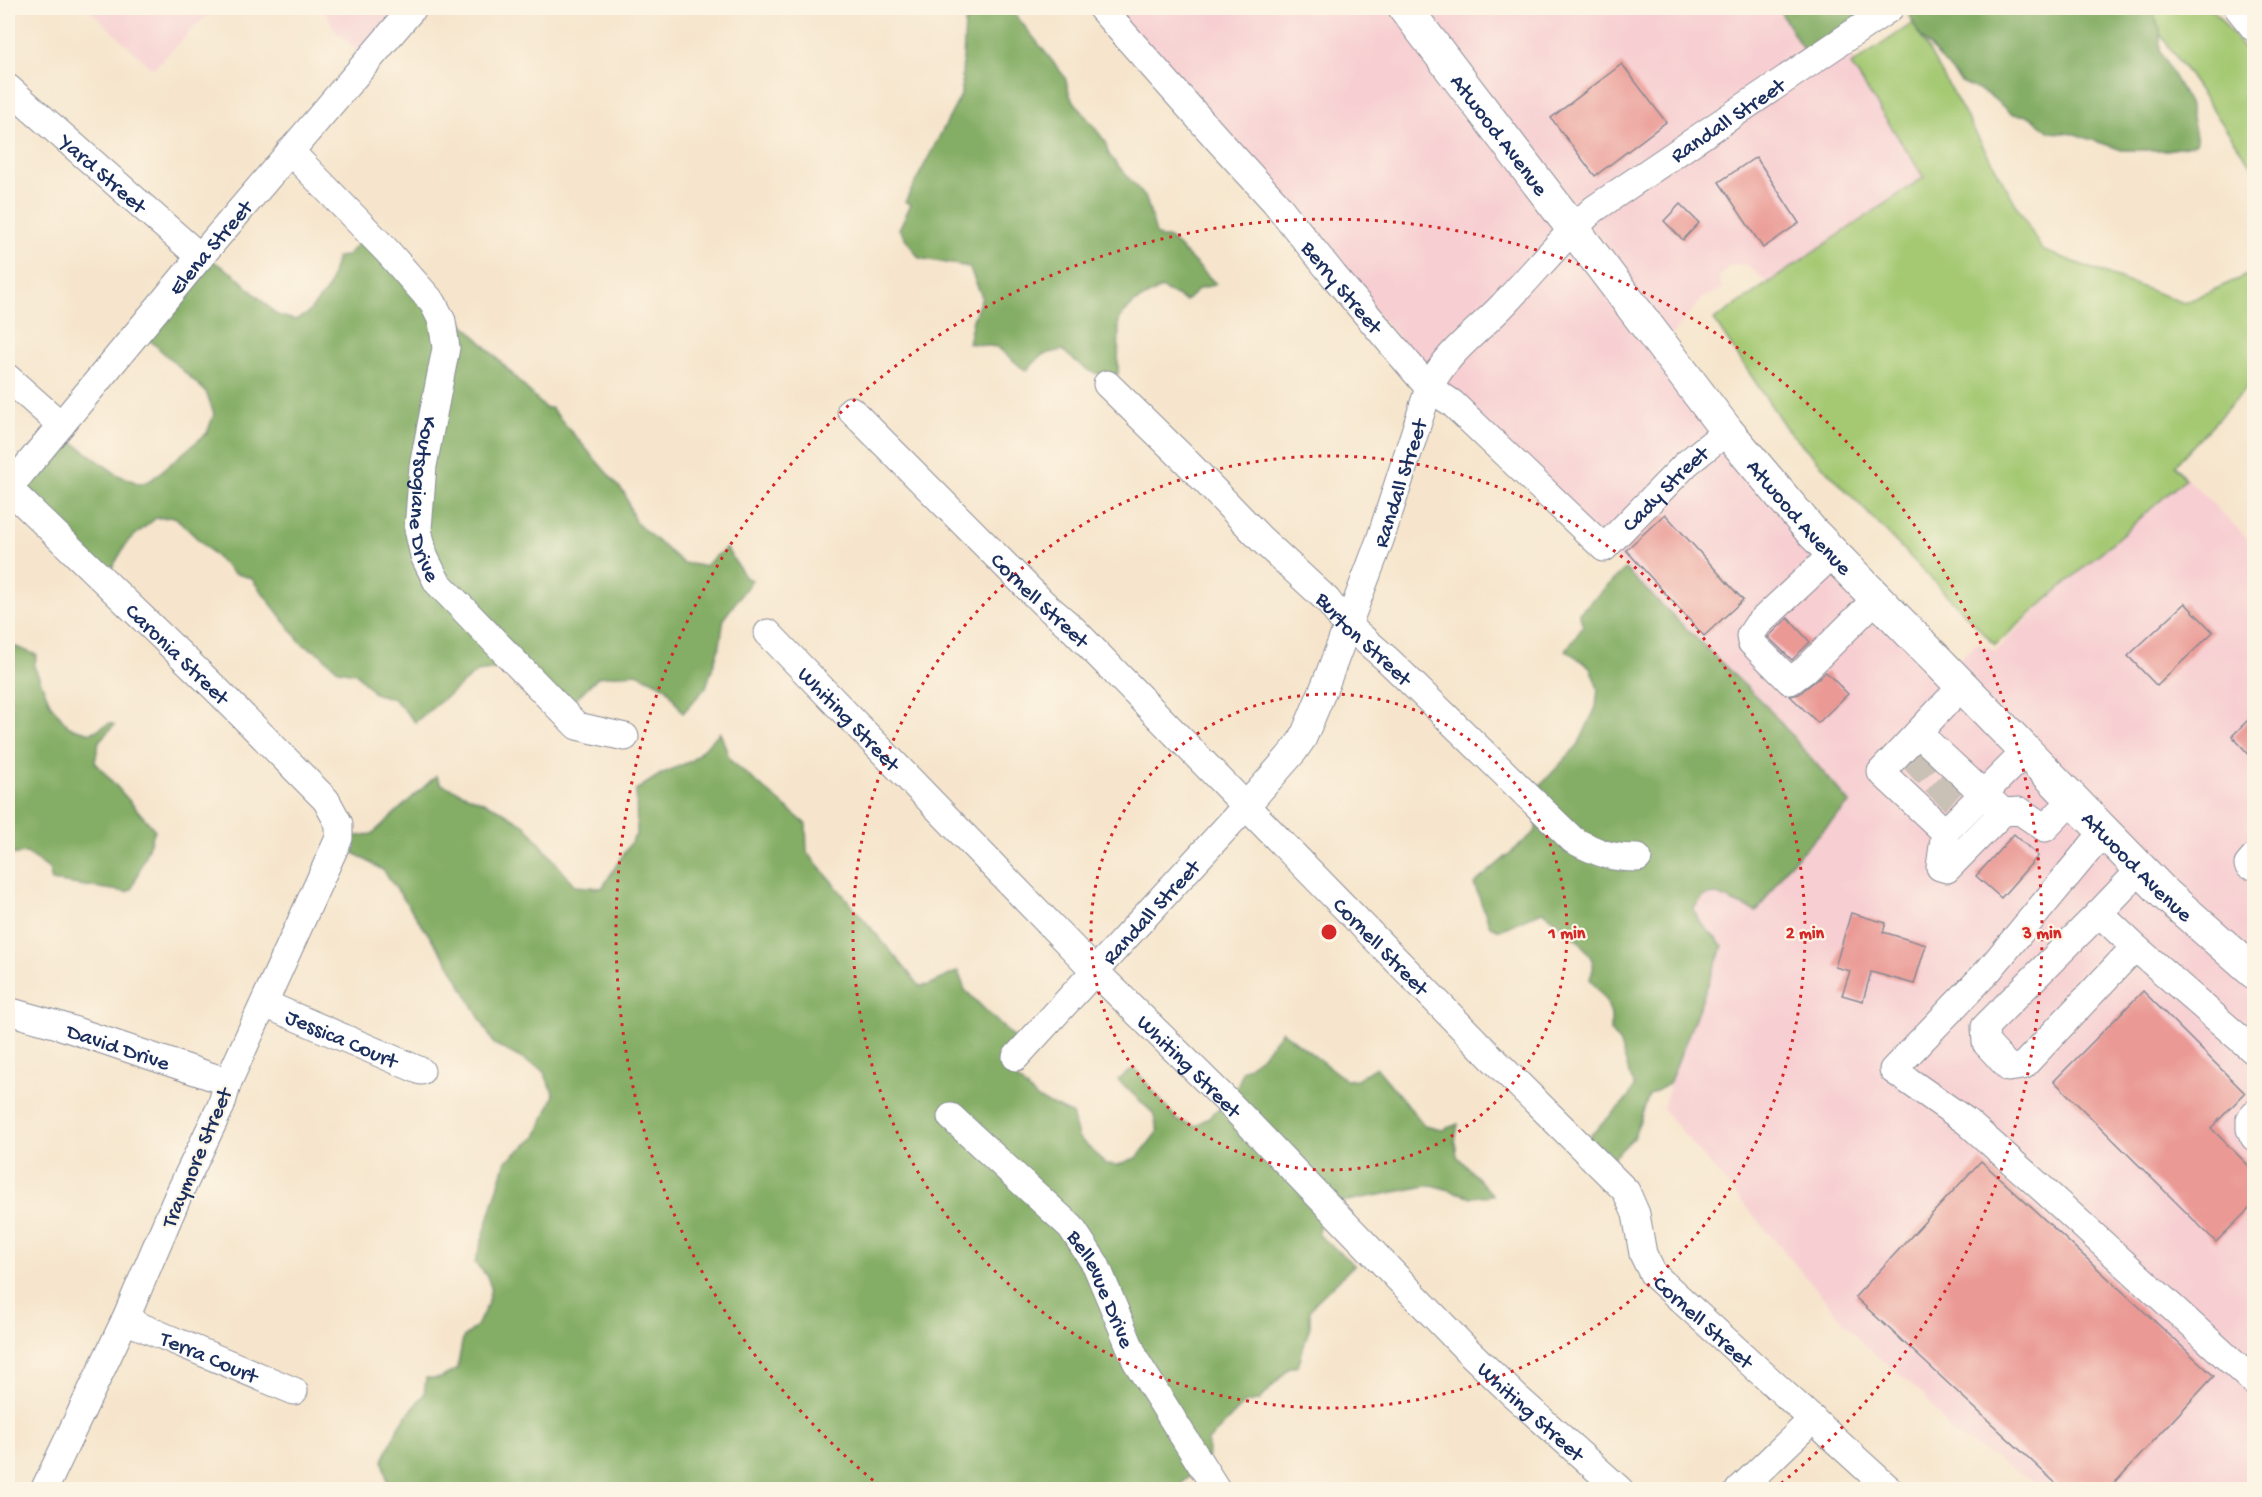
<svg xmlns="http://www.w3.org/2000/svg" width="2262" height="1497" viewBox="0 0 2262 1497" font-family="'Gochi Hand',sans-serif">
<rect width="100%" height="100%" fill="#fcf5e5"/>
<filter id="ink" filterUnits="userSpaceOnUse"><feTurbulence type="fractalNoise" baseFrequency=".0167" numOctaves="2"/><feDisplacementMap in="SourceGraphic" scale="12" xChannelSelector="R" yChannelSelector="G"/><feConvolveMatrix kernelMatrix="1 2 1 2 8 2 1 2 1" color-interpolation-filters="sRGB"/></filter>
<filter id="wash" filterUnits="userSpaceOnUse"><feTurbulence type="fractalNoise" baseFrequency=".008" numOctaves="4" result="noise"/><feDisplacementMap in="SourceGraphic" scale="24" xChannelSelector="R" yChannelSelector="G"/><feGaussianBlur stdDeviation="1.35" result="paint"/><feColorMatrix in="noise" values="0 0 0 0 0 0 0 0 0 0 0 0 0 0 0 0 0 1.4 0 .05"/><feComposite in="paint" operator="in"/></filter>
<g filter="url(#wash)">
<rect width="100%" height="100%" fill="#f6e5cc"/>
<g fill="#f7cfd2">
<polygon points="88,8 214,8 154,68 149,66"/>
<polygon points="317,8 412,8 363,58 335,30 327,15"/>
<polygon points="1105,8 1778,8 1808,58 1840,42 1928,166 1930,178 1768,283 1746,264 1729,266 1718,278 1723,289 1703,297 1666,342 1948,668 1978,643 1995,651 2181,472 2254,545 2254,1489 2045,1489 1951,1432 1924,1395 1863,1344 1663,1109 1669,1088 1698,920 1694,908 1704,896 1715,894 1757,912 1787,867 1850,803 1630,572 1462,410"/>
</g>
<g fill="#a5c973" stroke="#607c68" stroke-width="1.5">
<polygon points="2142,8 2212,8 2254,61 2254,169"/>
<polygon points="1913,23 2042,250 2184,303 2254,272 2254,380 2175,465 2185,479 1995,645 1786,428 1714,320 1924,177 1851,65"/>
</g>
<g fill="#84ad65" stroke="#506e62" stroke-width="1.5">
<path d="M991,8H1010L1065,77L1070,96L1105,141L1109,155L1146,198L1156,234L1161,238H1170L1216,284L1199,289L1186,301L1161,288L1134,303L1119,319L1118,374C1091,378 1082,366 1062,350L1042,355L1026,371L997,347L968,343L973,320L982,297L969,267L919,258L899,229L911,204L905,202L961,95L965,23Z"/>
<polygon points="1778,8 1888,8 1808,58"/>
<polygon points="1906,8 2150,8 2160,29 2160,52 2189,103 2197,141 2195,144 2168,150 2122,150 2075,134 2050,132 2029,116 2012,114 1989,95 1961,82 1919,34"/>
<polygon points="371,228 545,408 551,408 625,494 635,522 683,563 704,566 726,548 746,578 752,580 724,618 720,645 706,687 683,713 666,687 637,673 598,677 562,712 517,666 477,672 415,722 394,699 374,693 356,673 338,670 319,653 302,644 251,578 233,573 175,517 156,518 128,541 106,578 12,491 56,430 118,475 140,484 151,480 207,433 214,414 206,392 141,332 202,254 235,275 277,315 295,320 307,314 328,289 337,257 347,256"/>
<path d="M1625,569L1767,707L1850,803L1787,867L1757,912L1715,894L1704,896L1694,908L1698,920L1723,946L1669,1084L1649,1095L1634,1137L1604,1167L1581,1145L1628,1098L1634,1087L1619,1042L1611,1032V1015L1606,1000L1590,979C1591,975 1594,970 1593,965C1592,949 1556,919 1542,911L1500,930L1490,926L1474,884L1536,831L1537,789L1578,745L1596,707L1598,689L1590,667L1566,650L1583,626L1579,613Z"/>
<polygon points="8,644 37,655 34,666 51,705 69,727 91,733 110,723 114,725 99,741 95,762 155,830 132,889 127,892 52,881 49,869 27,853 8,855"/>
<path d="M720,732L730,760L806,824L807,852L920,986L929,985L958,971L965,990L1021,1045L1015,1063L1017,1079L1038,1099L1072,1114L1078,1137L1106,1164L1118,1165L1138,1157L1158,1131L1153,1113L1118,1080L1134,1068L1178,1121L1196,1126C1217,1111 1238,1098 1242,1071L1261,1057L1282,1031L1346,1080L1357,1079L1376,1067L1425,1126L1442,1130L1458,1124L1455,1142L1457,1156L1493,1195L1472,1197L1432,1185L1331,1204L1321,1214L1318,1234L1354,1265L1315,1303L1310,1310V1326L1298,1366L1289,1368L1260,1400L1244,1404L1208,1441L1207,1475L1191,1476L1175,1489H389L383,1460L399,1426L424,1394L426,1378H441L457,1369L463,1338L477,1326L487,1305L491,1288L487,1276L475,1263L506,1161L536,1137L554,1095L543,1070L494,1044L450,965L384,871L349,850L347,844L351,837L372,834L436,776L441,784L497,808L525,825L575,886L602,888L637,833L636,790L661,774L691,761Z"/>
</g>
<g id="blocks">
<g fill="#ea9994">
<polygon points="1622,64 1666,122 1595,176 1551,118"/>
<polygon points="1756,157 1799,223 1763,248 1719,182"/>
<polygon points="1680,204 1699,223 1683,240 1664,221"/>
<polygon points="1665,514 1743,600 1704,636 1626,550"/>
<polygon points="2185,603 2213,632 2157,686 2128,656"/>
<polygon points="1788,618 1810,642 1792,660 1768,637"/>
<polygon points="1826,672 1848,694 1818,723 1790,696 1799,694"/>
<polygon points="2254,714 2254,760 2232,736"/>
<polygon points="2014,834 2038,856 2001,898 1976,876"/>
<polygon points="1851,913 1886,923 1883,932 1926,945 1914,984 1871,972 1863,1001 1842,995 1850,971 1835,967"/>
<polygon points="2143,991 2245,1093 2211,1128 2254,1171 2254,1204 2216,1242 2054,1081"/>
<polygon points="1981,1161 2214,1376 2108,1490 2063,1490 1855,1297"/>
</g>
</g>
</g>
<g filter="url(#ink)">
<use href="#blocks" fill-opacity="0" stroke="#888a95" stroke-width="1.5"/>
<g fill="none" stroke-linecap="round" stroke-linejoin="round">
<g stroke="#cac1b6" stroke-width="27" stroke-dasharray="27 14" stroke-linecap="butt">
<polyline points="1909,774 1929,756"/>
<polyline points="1935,801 1954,781"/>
</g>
<g stroke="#888a95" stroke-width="29">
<g id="minor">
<path id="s1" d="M1101,8L1220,142L1275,202L1334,276L1429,388L1452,403L1604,548L1686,464L1727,431"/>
<polyline points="2238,8 2254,28"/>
<path id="s2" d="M8,88L200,257"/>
<path id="s3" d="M290,151L387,251L433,303L442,321L446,348L423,466L418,529L424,556L437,582L577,726L625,737"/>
<polyline points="8,378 61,425"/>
<path id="s4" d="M1107,384L1185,460L1261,539L1327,600L1344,622L1388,660L1573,840C1598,853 1610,858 1638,858"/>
<path id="s5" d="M851,410L1043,603L1072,628L1489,1055L1626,1191L1636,1214L1643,1254L1653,1274L1890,1490"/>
<path id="s6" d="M8,488L217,690L326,800L339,824V838L228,1082L221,1106L177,1198L125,1320L44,1490"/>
<path id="s7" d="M8,489L200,257L413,8"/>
<polyline points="1833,554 1758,624 1750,636 1751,642 1790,681 1805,670 1876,599"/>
<path id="s8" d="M768,633L1096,972L1227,1101L1465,1348L1514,1395L1620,1490"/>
<polyline points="1962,686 1881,772 1945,832 2026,751"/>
<polyline points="1918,733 2003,812 2020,811 2045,828 2073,799"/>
<polyline points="2105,830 1989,970 1893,1070 1966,1121 2045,1191 2254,1382"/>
<polyline points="1945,832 1940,867 1947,869 2003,812"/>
<polyline points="2248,865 2254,858"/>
<polyline points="2099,913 2141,869"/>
<polyline points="2135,947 2023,1066 2009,1068 1986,1043 1985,1027 2099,913 2135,947 2254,1051"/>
<path id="s9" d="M265,1004L421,1071"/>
<path id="s10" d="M8,1011L58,1025L228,1082"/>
<path id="s11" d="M1016,1057L1246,806L1294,751L1303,738L1326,683L1380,540L1429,388C1446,353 1475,334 1502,306C1533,274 1561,239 1594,209L1890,8"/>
<polyline points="2254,1114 2250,1119 2250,1129 2254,1137"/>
<path id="s12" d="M951,1117L1071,1227L1096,1265L1136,1361L1217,1490"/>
<path id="s13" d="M125,1320L294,1391"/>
<polyline points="1739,1490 1813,1419"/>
</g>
</g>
<g stroke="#888a95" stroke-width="35">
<g id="major">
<path id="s14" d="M1405,8L1727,431L1812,532L2164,893L2254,972"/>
</g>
</g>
<use href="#minor" stroke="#fff" stroke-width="27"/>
<use href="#major" stroke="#fff" stroke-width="33"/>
</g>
</g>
<g fill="none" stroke="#d62828" stroke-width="3" stroke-dasharray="3 6">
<circle cx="1329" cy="932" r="238"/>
<circle cx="1329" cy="932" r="476"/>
<path d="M880 1486A713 713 0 1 1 1778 1486"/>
</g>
<g text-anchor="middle" stroke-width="4.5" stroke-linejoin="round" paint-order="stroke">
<g font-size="22" fill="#1b2f5e" stroke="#fcf5e5">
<text dy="8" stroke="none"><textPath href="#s11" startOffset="1206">Randall Street</textPath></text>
<text dy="8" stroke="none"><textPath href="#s14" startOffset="158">Atwood Avenue</textPath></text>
<text dy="8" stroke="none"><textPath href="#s2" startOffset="128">Yard Street</textPath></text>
<text dy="8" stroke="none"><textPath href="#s7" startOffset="315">Elena Street</textPath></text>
<text dy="8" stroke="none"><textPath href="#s1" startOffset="369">Berry Street</textPath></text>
<text dy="8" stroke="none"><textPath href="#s11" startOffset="702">Randall Street</textPath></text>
<text dy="8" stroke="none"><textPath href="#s1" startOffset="825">Cady Street</textPath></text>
<text dy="8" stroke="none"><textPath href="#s3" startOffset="410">Koutsogiane Drive</textPath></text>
<text dy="8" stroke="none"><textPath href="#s14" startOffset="644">Atwood Avenue</textPath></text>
<text dy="8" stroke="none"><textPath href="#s5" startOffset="268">Cornell Street</textPath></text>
<text dy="8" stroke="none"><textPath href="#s4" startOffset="362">Burton Street</textPath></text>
<text dy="8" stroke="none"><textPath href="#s6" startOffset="237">Caronia Street</textPath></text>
<text dy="8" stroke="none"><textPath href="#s8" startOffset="118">Whiting Street</textPath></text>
<text dy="8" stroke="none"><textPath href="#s14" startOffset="1130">Atwood Avenue</textPath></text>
<text dy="8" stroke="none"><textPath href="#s11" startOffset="198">Randall Street</textPath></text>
<text dy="8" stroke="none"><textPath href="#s5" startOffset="754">Cornell Street</textPath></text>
<text dy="8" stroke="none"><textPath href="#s9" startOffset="84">Jessica Court</textPath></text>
<text dy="8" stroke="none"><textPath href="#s10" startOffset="116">David Drive</textPath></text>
<text dy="8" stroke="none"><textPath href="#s8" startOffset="604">Whiting Street</textPath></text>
<text transform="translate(195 1157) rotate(-67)" y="8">Traymore Street</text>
<text dy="8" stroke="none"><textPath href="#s12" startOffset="232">Bellevue Drive</textPath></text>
<text dy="8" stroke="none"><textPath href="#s5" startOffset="1258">Cornell Street</textPath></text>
<text dy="8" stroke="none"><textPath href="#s13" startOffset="92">Terra Court</textPath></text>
<text dy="8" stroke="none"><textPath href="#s8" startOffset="1090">Whiting Street</textPath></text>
</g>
</g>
<circle cx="1329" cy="932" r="9" fill="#d62828" stroke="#fcf5e5" stroke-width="3"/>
<g font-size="18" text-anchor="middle" font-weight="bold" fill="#d62828" stroke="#fcf5e5" stroke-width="4.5" stroke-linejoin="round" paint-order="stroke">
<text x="1567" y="938">1 min</text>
<text x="1805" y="938">2 min</text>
<text x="2042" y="938">3 min</text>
</g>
<rect width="2262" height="1497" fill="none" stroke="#fcf5e5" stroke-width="30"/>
</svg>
